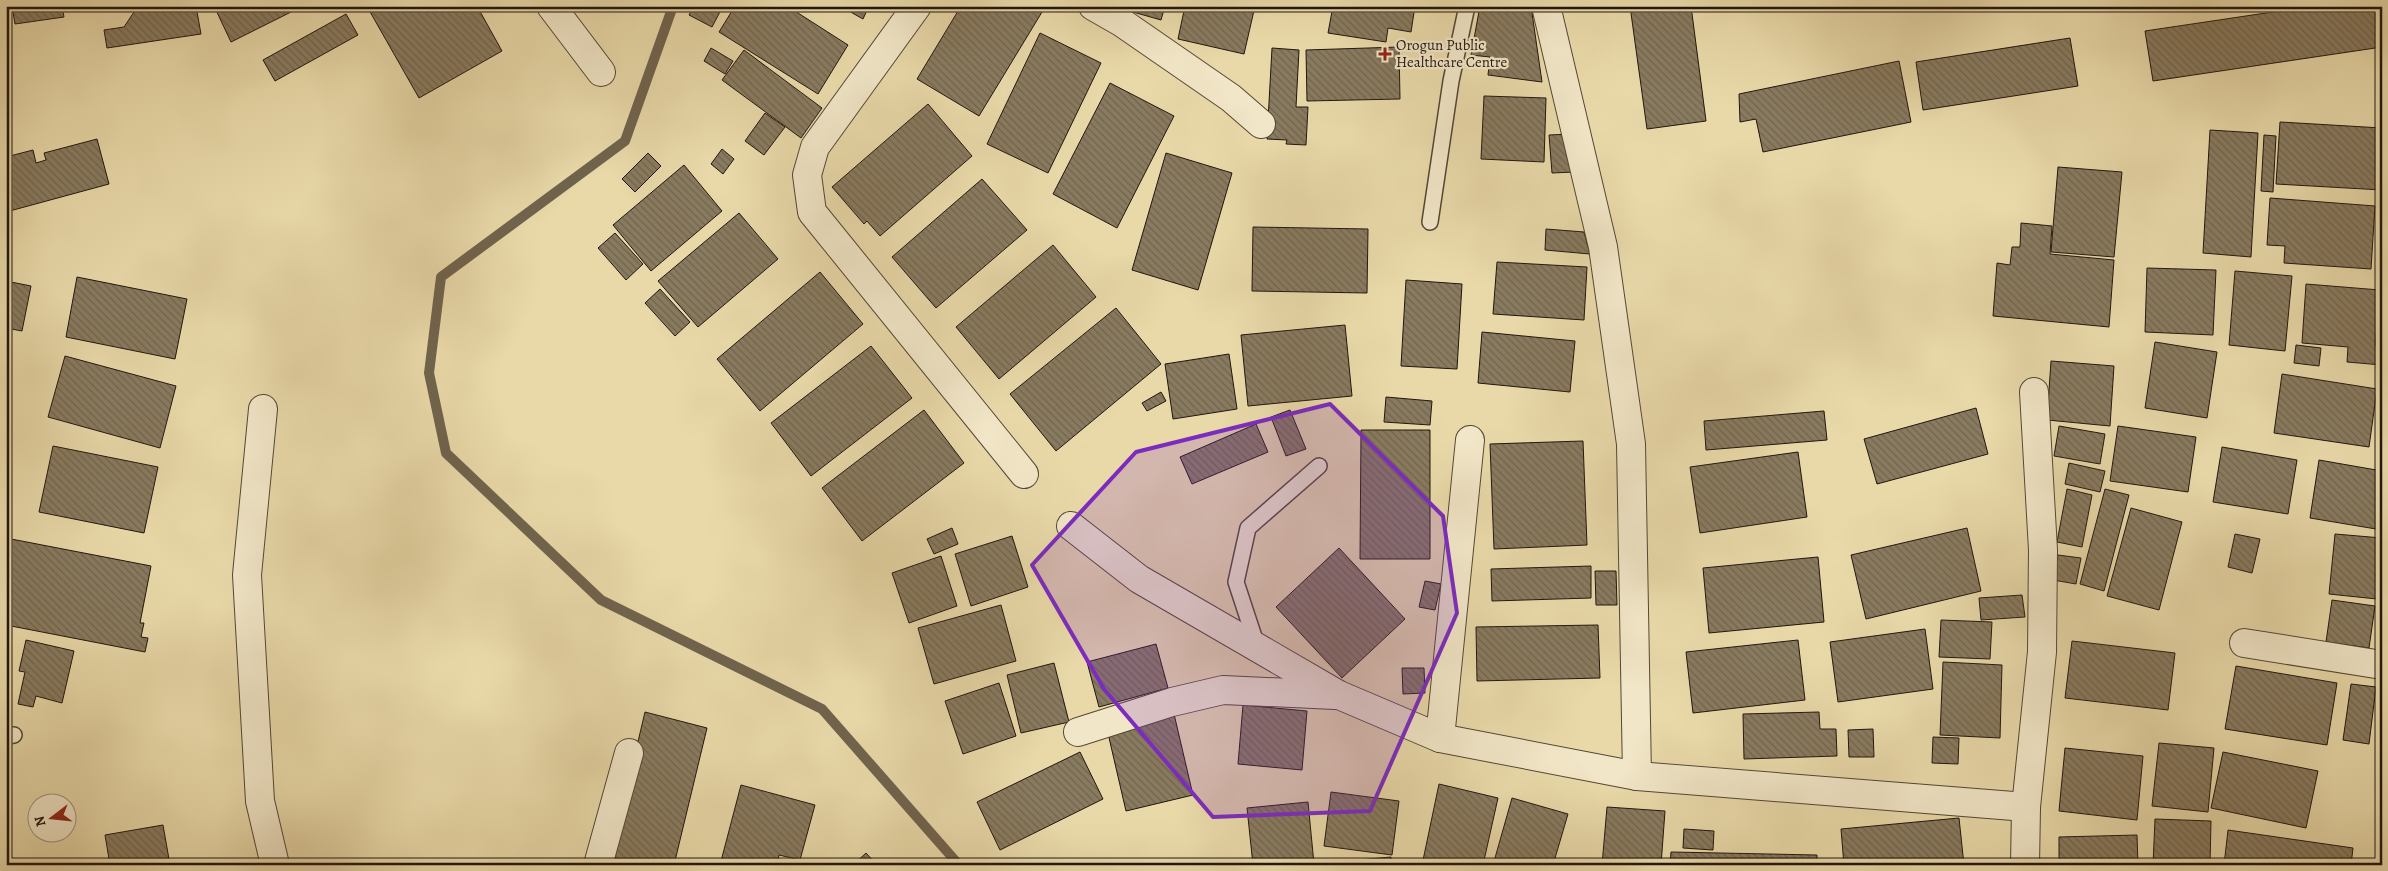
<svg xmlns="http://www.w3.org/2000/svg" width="2388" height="871" viewBox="0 0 2388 871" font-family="Alegreya,serif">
<defs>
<pattern id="building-back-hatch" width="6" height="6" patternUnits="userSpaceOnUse" patternTransform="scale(1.25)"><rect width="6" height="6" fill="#897b60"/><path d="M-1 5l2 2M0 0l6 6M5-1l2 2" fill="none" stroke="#70644e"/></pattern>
</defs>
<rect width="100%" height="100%" fill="#e9d9a9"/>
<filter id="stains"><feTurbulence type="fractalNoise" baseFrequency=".004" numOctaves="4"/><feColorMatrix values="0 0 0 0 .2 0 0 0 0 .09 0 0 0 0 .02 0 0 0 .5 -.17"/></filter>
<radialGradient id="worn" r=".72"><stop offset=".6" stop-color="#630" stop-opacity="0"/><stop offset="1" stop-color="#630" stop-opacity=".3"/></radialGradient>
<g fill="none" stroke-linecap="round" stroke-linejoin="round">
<polyline stroke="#70634d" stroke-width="10" points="673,6 625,141 441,277 429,373 446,453 601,600 822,709 959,865"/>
</g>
<g fill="url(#building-back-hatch)" stroke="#211610">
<polygon points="12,6 62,6 64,17 15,24"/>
<polygon points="138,6 196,6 201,34 107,48 104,30 124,27"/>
<polygon points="214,6 303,6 231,42"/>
<polygon points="376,6 477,6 502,51 419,98 369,10"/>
<polygon points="694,6 723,6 712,27 689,15"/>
<polygon points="735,6 787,6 848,45 818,94 719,32"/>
<polygon points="840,6 869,6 863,19"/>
<polygon points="961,6 1033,6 1042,12 979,116 917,79"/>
<polygon points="1112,6 1165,6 1161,20"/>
<polygon points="1185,6 1255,6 1244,54 1178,39"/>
<polygon points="1333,6 1415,6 1411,32 1388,28 1386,42 1328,33"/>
<polygon points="1480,6 1531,6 1542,82 1488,75 1490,57 1471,55"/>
<polygon points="1630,6 1691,6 1706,121 1647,129"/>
<polygon points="2313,6 2382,6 2382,47 2153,81 2145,31"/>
<polygon points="346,14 358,35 275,81 263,60"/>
<polygon points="1040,33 1101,63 1048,173 987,144"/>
<polygon points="2070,38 2078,86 1923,110 1916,62"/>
<polygon points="1399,47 1400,99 1307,101 1306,50"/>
<polygon points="711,48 733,61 725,74 704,61"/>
<polygon points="1272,48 1299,50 1296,107 1308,107 1306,145 1286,144 1287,140 1267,139"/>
<polygon points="744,50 822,108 801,138 722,80"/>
<polygon points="1899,61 1911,122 1763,152 1756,119 1740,122 1739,94"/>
<polygon points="1110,83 1174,116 1117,228 1053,194"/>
<polygon points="1484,96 1546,98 1544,162 1481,159"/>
<polygon points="928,104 972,156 880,236 867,221 864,224 832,187"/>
<polygon points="765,113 785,127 764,155 745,141"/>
<polygon points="2280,122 2382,128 2382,190 2276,184"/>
<polygon points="2210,130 2258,133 2251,257 2203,253"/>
<polygon points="1571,134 1574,172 1552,173 1549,135"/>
<polygon points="2264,135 2276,136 2273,192 2261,191"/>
<polygon points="97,139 109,184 6,212 6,157 33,150 36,163 46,160 44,153"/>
<polygon points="722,149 734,159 723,174 711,164"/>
<polygon points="648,153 661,166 635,192 622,179"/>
<polygon points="1166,153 1232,173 1198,290 1132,270"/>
<polygon points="684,165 722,211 651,271 613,225"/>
<polygon points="2058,167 2122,172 2114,257 2051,252"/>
<polygon points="982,179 1027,230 936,308 892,257"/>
<polygon points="2270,198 2375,206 2371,269 2284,263 2285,246 2267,245"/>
<polygon points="739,213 778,259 698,327 658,281"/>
<polygon points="2021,223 2052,226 2050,254 2114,260 2109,327 1993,316 1997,263 2010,265 2012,247 2020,247"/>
<polygon points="1253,227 1368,229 1367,293 1252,291"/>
<polygon points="1546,229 1584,232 1590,254 1545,250"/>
<polygon points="615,233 643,264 626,280 598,248"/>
<polygon points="1053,245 1096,297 999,379 956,327"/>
<polygon points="1497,262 1587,267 1584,320 1493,314"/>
<polygon points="2147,268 2216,270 2213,335 2145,332"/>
<polygon points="2235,271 2292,276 2285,351 2229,345"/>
<polygon points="820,272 863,324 760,411 717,359"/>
<polygon points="77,277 187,299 175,359 66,337"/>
<polygon points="1406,280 1462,284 1457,369 1401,366"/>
<polygon points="6,281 31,286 22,331 6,328"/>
<polygon points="2306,284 2380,290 2375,346 2382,347 2382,365 2347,362 2348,347 2302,343"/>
<polygon points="660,289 690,322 675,336 645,303"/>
<polygon points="1116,308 1161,364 1056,451 1010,394"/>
<polygon points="1345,325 1352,396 1248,406 1241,335"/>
<polygon points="1482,332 1575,341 1570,392 1478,383"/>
<polygon points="2155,342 2217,352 2207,418 2145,408"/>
<polygon points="2296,345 2321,348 2319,366 2294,363"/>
<polygon points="871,346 912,398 811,476 771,423"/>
<polygon points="1229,354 1237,409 1173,419 1165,364"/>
<polygon points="65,356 176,386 160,448 48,417"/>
<polygon points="2051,361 2114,366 2110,426 2047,420"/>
<polygon points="2282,374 2377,389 2369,447 2274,433"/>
<polygon points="1161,392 1166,401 1147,411 1142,403"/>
<polygon points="1386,397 1432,401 1430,425 1384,422"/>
<polygon points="1976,408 1988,454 1877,484 1864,439"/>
<polygon points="924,410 964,463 862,541 822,488"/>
<polygon points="1290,410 1306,449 1286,456 1271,417"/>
<polygon points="1824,411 1827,440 1706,450 1704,421"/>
<polygon points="1256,424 1268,452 1192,484 1180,457"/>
<polygon points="2059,426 2105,434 2100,464 2054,456"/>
<polygon points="2118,426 2196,437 2188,492 2110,481"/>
<polygon points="1361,430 1430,430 1430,559 1360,559"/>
<polygon points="1583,441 1587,545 1494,549 1490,444"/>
<polygon points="53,446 158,467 144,533 39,512"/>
<polygon points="2222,447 2297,460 2288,514 2213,502"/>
<polygon points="1798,452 1807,517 1700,533 1690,467"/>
<polygon points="2319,460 2382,471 2382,530 2310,518"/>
<polygon points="2069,463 2105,471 2100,492 2065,484"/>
<polygon points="2067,489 2092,495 2082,547 2057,542"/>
<polygon points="2105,489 2129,495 2104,591 2080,584"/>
<polygon points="2131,508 2182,522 2159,610 2107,596"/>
<polygon points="952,528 958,544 934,554 927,539"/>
<polygon points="1967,528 1981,591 1866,619 1851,555"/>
<polygon points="2235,534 2260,539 2252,573 2228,567"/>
<polygon points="2335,534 2382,538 2377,599 2329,594"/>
<polygon points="1012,536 1028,587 971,606 955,554"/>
<polygon points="6,538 151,566 140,623 144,623 141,637 148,638 145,652 6,625"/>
<polygon points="1339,548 1405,619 1342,678 1276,607"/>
<polygon points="2058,555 2081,558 2076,584 2053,580"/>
<polygon points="941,556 957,606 909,623 892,573"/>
<polygon points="1818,557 1824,622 1709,633 1703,568"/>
<polygon points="1591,566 1591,598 1492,601 1491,569"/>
<polygon points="1595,571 1616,571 1617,605 1596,605"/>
<polygon points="1425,581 1441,584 1435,610 1419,607"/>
<polygon points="2022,595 2025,617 1981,620 1979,598"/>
<polygon points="2332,600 2375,606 2369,648 2326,642"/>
<polygon points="1001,605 1016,661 934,684 918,628"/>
<polygon points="1941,620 1992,622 1990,659 1939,657"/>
<polygon points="1598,625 1600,678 1477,681 1476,627"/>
<polygon points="1925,629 1933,689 1838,702 1830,642"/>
<polygon points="26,640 74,651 62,703 36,696 33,707 18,704 25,672 19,671"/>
<polygon points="1798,640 1805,700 1693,713 1686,652"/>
<polygon points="2072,641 2175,653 2168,710 2065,698"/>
<polygon points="1156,644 1168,688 1099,707 1087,662"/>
<polygon points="1943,662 2002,665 2000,738 1940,735"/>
<polygon points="1054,663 1069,722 1021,733 1007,675"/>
<polygon points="2236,666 2337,683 2327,745 2225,729"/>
<polygon points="1402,668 1424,668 1425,693 1403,694"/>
<polygon points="999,683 1016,736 963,754 945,701"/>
<polygon points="2351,684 2376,687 2369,744 2343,740"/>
<polygon points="1243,705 1307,711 1302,770 1238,764"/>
<polygon points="645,712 707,728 674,865 613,865 609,864"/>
<polygon points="1819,712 1820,729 1836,729 1837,756 1744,759 1743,714"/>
<polygon points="1174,714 1193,795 1126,811 1107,729"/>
<polygon points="1873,729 1874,757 1849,757 1848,730"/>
<polygon points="1933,737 1959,738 1958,764 1932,763"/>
<polygon points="2159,743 2214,748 2208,812 2152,806"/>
<polygon points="2065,748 2143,756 2137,820 2059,811"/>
<polygon points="1080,752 1103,799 1000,850 977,802"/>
<polygon points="2223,752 2318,771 2306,828 2211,808"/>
<polygon points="1439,784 1498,798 1483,865 1422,865"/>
<polygon points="741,785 815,805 800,860 779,855 777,865 720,865"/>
<polygon points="1331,792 1399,801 1392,855 1324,846"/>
<polygon points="1512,798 1568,814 1553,865 1493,865"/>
<polygon points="1308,802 1314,864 1391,857 1392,865 1253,865 1247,808"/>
<polygon points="1607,807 1665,811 1661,865 1602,865"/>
<polygon points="1959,818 1964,865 1844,865 1841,829"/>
<polygon points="2155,819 2211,821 2210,865 2153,865"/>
<polygon points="163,825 170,865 110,865 105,835"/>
<polygon points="1684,829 1714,831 1713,850 1683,848"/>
<polygon points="2228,830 2353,848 2351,865 2224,865"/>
<polygon points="2137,835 2138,865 2059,865 2059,837"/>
<polygon points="1671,852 1817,855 1817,865 1670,865"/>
<polygon points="866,853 877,865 853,865"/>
</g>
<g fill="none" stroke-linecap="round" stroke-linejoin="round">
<g stroke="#534736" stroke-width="18">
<g id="service">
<polyline points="1430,222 1451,81 1467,6"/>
<polyline points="1257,646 1236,582 1248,528 1319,466"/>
<polyline points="6,736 14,735"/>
</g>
</g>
<g stroke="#534736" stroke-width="30">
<g id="minor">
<polyline points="551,6 601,72"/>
<polyline points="917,6 815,147 807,175 812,212 1024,474"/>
<polyline points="1093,6 1121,22 1231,98 1261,124"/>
<polyline points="1546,6 1603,247 1631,444 1637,776"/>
<polyline points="263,409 247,575 260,801 275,865"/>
<polyline points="1071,526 1139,579 1339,695 1440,738 1637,776 2026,807"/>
<polyline points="2244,643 2382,665"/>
<polyline points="1078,732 1172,702 1223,690 1335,695"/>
<polyline points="1440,738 1470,440"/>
<polyline points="598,865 629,753"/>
<polyline points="2025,865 2026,807 2042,652 2043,550 2034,392"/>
</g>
</g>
<use href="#service" stroke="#f1e6c7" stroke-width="15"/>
<use href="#minor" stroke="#f1e6c7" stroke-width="28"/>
</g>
<path fill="#7b2cbf" fill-opacity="0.2" stroke="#7b2cbf" stroke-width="4" stroke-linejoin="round" d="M1330,404L1443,516L1457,613L1370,811L1213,817L1104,689L1032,565L1136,452Z"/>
<path fill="#8f2418" stroke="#f1e6c7" stroke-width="2" d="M1382.5 46.5h5v5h5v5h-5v5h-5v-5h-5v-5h5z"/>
<g text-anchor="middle" stroke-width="4.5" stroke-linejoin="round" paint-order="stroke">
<g font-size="15" fill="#211610" stroke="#f1e6c7" text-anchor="start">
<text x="1396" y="50">Orogun Public<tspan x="1396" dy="17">Healthcare Centre</tspan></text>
</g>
</g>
<rect width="2388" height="871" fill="none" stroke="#e9d9a9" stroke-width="25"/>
<rect x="8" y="8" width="2373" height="856" fill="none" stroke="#211610" stroke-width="2.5"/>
<rect x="12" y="12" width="2363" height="846" fill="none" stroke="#211610"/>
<g transform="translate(52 818) rotate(254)"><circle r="24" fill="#f1e6c7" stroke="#9e937e"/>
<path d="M0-4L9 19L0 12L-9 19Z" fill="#8f2418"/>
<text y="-8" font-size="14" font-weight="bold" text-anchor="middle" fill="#211610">N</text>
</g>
<rect width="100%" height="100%" filter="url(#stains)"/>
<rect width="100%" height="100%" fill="url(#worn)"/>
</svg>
